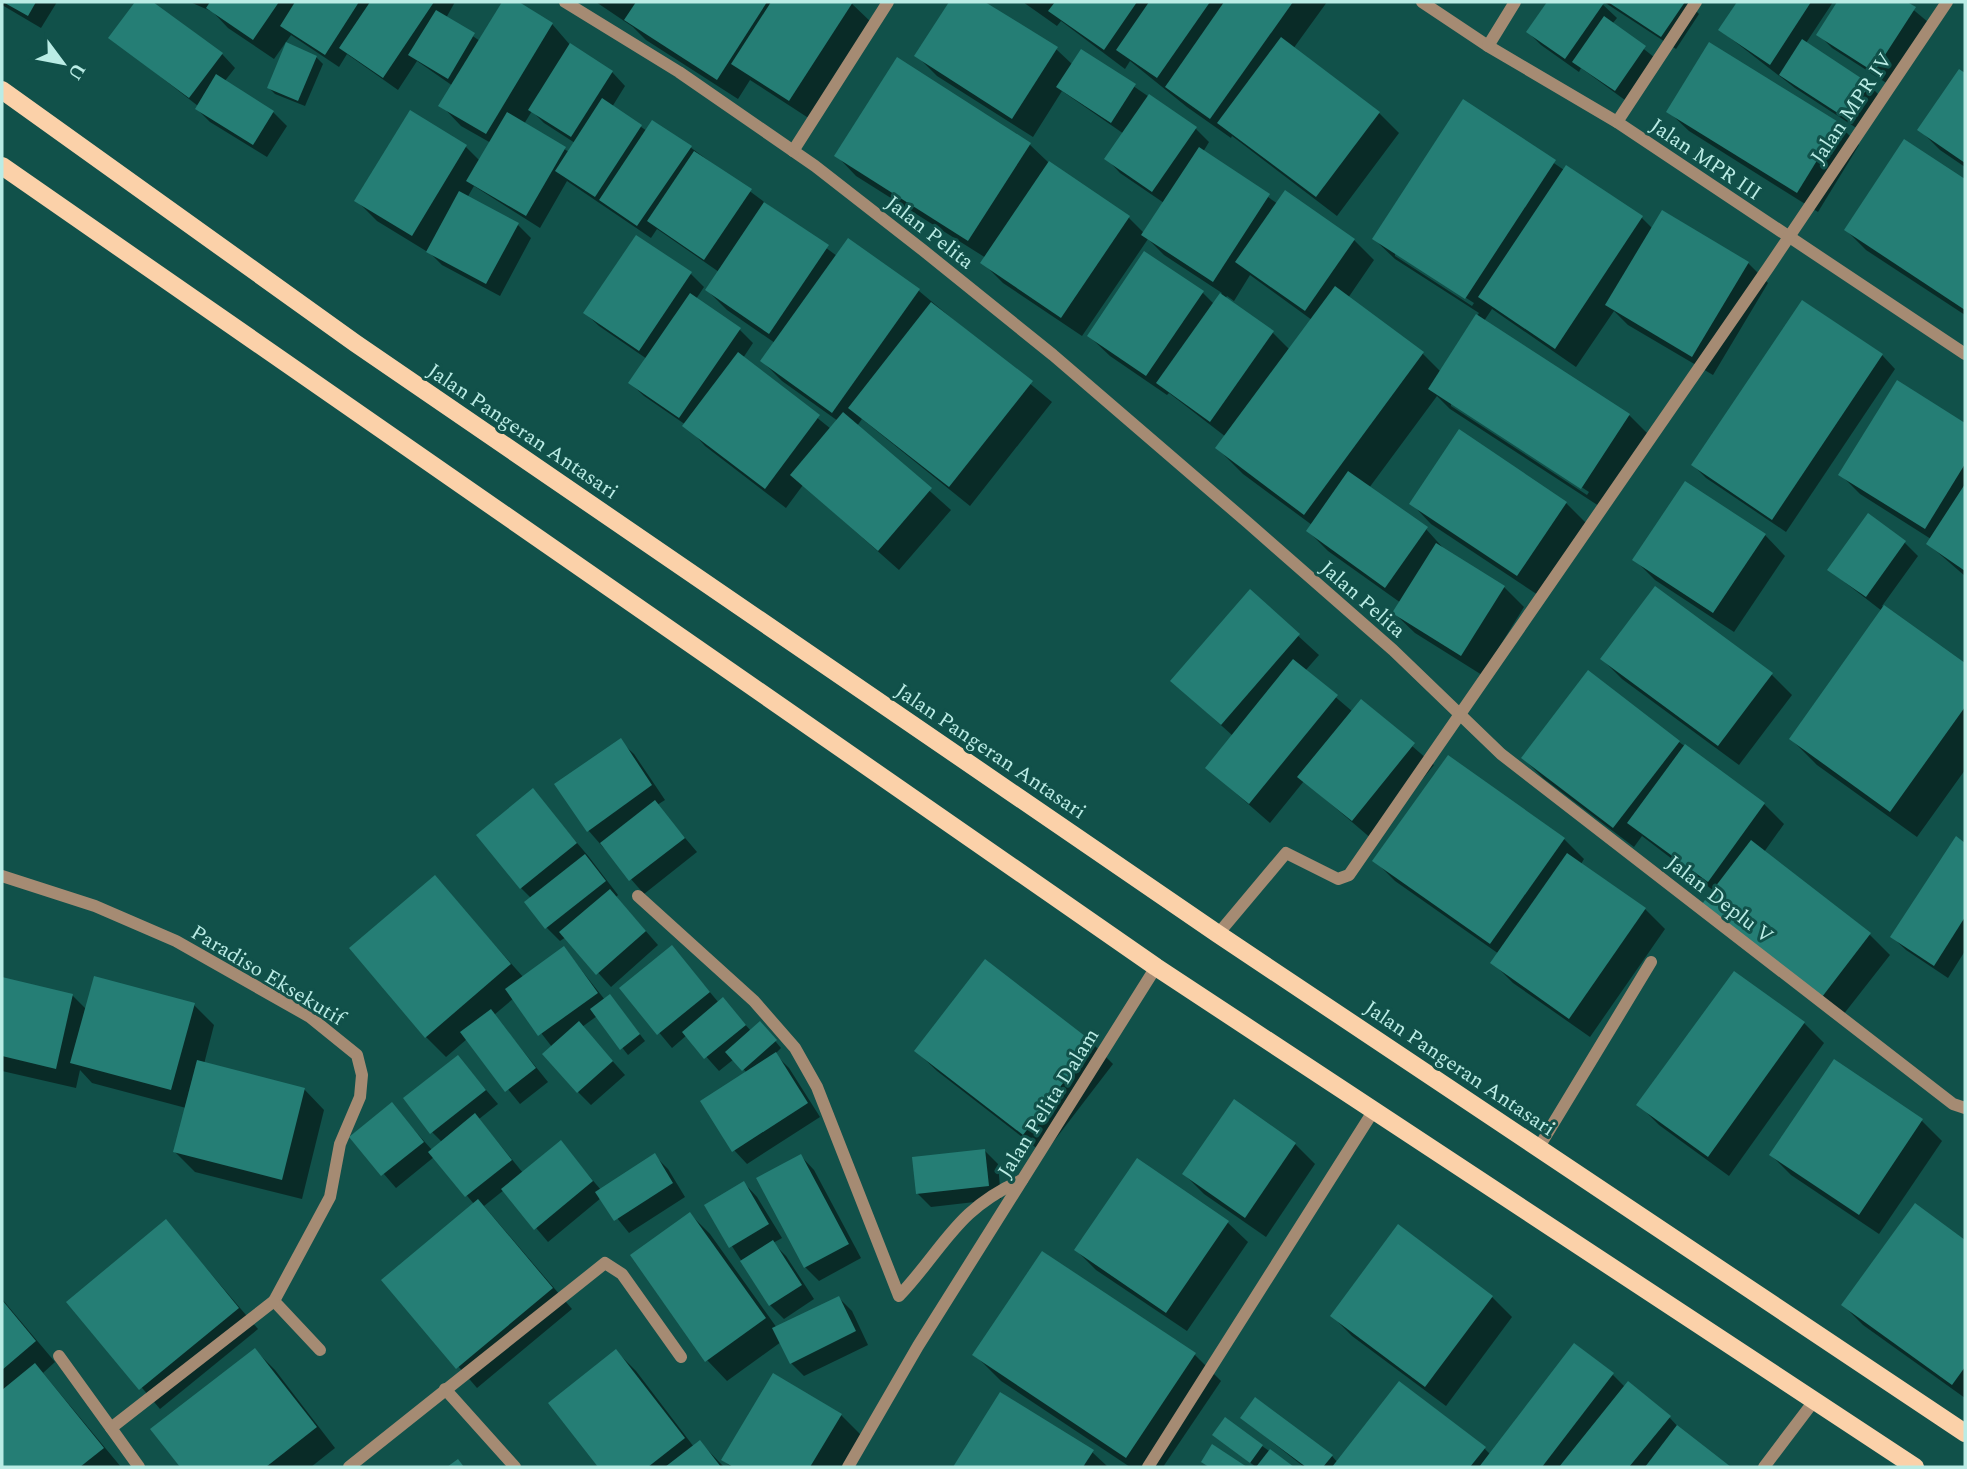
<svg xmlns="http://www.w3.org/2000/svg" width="1967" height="1469" viewBox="0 0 1967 1469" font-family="Spectral,serif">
<rect width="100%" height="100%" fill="#11514a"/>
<g fill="#0007" fill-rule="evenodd">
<polygon points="2,2 57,2 41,28 2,5"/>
<polygon points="138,2 150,2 222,54 235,68 224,82 273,112 287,126 267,157 210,122 197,109 198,106 111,38"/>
<path d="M190,2H455L446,18L480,41L504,2H515L552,24L571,46L612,72L625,86L612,107L647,131L690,147L837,256L848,240L919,291L1052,402L970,506L862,419L857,426L951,510L899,570L803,485L786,508L705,446L686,425L644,396L630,383L647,359L599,326L585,313L691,274L704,287L696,299L740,330L753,343L743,358L831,429L838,421L782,381L762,361L775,343L727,310L707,290L719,272L657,229L651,238L567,181L540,228L474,186L467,198L518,225L531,238L500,296L442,265L431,254L377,221L357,201L410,112L466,147L480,161L491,143L461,126L441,105L453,86L417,61L398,90L347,54L339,67L291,35L274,59L228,28L213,12ZM532,111L544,123L575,143L569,152L524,124Z"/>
<polygon points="596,2 850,2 872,23 810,119 750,80 738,99 646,40 633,27"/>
<path d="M951,2H982L1056,49L1073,65L1082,51L1196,129L1209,142L1203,152L1278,204L1285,193L1354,240L1374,260L1348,298L1423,354L1441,372L1479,313L1395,259L1374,239L1464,102L1564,170L1566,167L1642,218L1653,229L1748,263L1768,283L1713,375L1628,325L1614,311L1576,367L1492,309L1484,321L1629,415L1649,435L1602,508L1450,409L1437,396L1369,488L1426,529L1445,550L1504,587L1524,607L1482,675L1415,633L1394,613L1401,603L1328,551L1308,531L1312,525L1243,474L1217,448L1226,437L1169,393L1167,395L1110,356L1089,336L1203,293L1214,304L1222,293L1164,255L1148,239L1082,336L1003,283L983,263L986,258L856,176L836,155L1029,144L1048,162L1129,218L1144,233L1164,203L1120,173L1107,159L1124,134L1062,91L1033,137L937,76L917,56ZM1395,252L1474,303L1472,306L1395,256ZM1250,275L1312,320L1290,350L1273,333L1225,299L1227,296L1234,301ZM1451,402L1589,492L1587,495L1451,406Z"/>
<polygon points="1023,2 1327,2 1293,49 1379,113 1399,133 1337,216 1232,136 1231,138 1187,107 1130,61 1125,69 1061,21 1057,26"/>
<polygon points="1549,2 1600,2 1617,18 1612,24 1659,61 1629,103 1581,68 1579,72 1541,45 1528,32"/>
<polygon points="1604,2 1687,2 1699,14 1676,49"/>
<polygon points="1739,2 1833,2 1806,43 1869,85 1882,98 1861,131 1795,88 1720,30"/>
<polygon points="1839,2 1904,2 1928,22 1888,84 1832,48 1818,34"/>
<polygon points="316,57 323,64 305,106 275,94 269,88"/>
<polygon points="1959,71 1965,75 1965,167 1940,150 1919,129"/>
<polygon points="1668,111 1839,125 1859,145 1818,212 1689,131"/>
<polygon points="1904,141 1965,181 1965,315 1866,250 1846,230"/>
<polygon points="1882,355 1895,369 1786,532 1706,478 1693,465"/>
<polygon points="1898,383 1965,425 1965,576 1928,544 1931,539 1860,494 1840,474"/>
<polygon points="1411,503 1566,503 1586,523 1538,595 1431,524"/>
<polygon points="1765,535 1785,556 1734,632 1655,580 1635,560"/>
<polygon points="1904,542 1918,556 1882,606 1965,665 1965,770 1917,837 1817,765 1791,739 1882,611 1829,570"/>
<polygon points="1655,588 1772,675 1792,695 1739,765 1622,679 1602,659"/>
<polygon points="1250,592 1319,655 1305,671 1353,712 1361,702 1434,765 1373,840 1304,781 1270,823 1207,768 1233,736 1172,681"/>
<polygon points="620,741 634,754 665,800 657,805 697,852 644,894 588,830"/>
<polygon points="1679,742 1764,804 1784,824 1764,852 1870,935 1890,955 1843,1015 1714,891 1642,836 1634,847 1543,778 1523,758"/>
<polygon points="1448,757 1564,839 1584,859 1581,864 1645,909 1665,929 1590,1037 1513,983 1493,963 1499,954 1395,881 1375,861"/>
<polygon points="533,791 589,857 618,895 616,897 658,945 611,987 566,937 560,941 547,928 532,899 521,888"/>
<polygon points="1956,839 1965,845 1965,951 1948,978 1906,950 1892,937"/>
<polygon points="434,877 524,978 564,948 605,1000 616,1003 645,1041 628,1055 597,1016 582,1027 625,1075 591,1105 578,1092 552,1047 514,998 494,1015 548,1082 520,1104 467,1039 446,1057 426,1037"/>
<polygon points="672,947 719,1003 723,1000 751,1031 766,1030 781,1048 775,1054 789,1068 820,1117 747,1164 734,1150 747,1073 734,1059 719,1071 687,1035 672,1048 622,988"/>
<polygon points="2,979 73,996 86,1009 194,1005 214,1025 204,1064 304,1089 324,1110 302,1199 195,1172 175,1152 186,1108 92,1083 80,1070 76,1088 2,1071"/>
<polygon points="1804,1023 1824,1043 1729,1176 1659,1125 1639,1105"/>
<polygon points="1093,1044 1113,1064 1044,1154 937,1071 916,1051"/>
<polygon points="458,1057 498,1104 479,1119 523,1173 561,1143 601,1190 654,1155 668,1169 685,1197 629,1233 601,1198 548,1242 504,1190 484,1206 572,1309 477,1388 384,1280 474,1204 434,1157 396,1188 352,1137 392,1105 432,1150 442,1142 432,1132"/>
<polygon points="1834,1061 1922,1121 1942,1141 1879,1234 1791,1175 1771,1155"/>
<polygon points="1295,1144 1315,1164 1266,1237 1204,1194 1184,1174"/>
<polygon points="984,1150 998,1164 1001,1199 931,1207 917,1193"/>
<polygon points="801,1156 814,1170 861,1258 819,1281 805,1267 758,1179"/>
<polygon points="744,1183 757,1197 782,1238 773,1243 786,1256 814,1299 784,1319 770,1305 706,1206"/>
<polygon points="1915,1206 1965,1242 1965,1398 1863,1325 1843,1305"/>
<polygon points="690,1214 710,1234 777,1328 839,1298 852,1311 868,1345 804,1376 791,1363 781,1342 727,1381 707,1360"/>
<polygon points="166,1221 258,1329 160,1409 69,1302"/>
<polygon points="1227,1222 1248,1242 1187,1331 1096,1270 1076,1250"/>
<polygon points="1492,1297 1512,1317 1446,1406 1352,1336 1332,1316"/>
<polygon points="2,1299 55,1362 43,1373 121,1467 2,1467"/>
<polygon points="255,1350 275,1370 335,1448 311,1467 183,1467 153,1429"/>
<polygon points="616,1351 636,1371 694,1447 700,1442 724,1467 600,1467 550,1403"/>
<polygon points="975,1355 1195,1355 1221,1381 1163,1467 1130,1467 1001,1381"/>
<polygon points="1613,1375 1625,1387 1669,1417 1682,1431 1728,1467 1304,1467 1242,1418 1332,1456 1338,1463 1484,1448 1491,1455"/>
<polygon points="1001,1394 1092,1452 1108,1467 955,1467"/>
<polygon points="841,1415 861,1435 842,1467 731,1467 723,1460"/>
<polygon points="1214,1435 1262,1446 1292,1467 1256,1467"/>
</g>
<g fill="#257e75">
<polygon points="3,2 36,2 28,16"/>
<polygon points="135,2 153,2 223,53 189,98 108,38"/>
<polygon points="210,2 279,2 253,40 206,8"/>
<polygon points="295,2 359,2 325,55 280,26"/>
<polygon points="370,2 434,2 383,78 339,48"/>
<polygon points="502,2 519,2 553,23 486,134 438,106"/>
<polygon points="636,2 767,2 717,80 624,20"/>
<polygon points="771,2 853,2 789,101 731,64"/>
<polygon points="949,2 985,2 1058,47 1012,119 914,56"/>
<polygon points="1055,2 1137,2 1104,50 1048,11"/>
<polygon points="1149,2 1210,2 1157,78 1116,50"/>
<polygon points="1224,2 1293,2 1210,119 1165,87"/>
<polygon points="1547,2 1604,3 1565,59 1526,32"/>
<polygon points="1608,2 1685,2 1661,37"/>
<polygon points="1737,2 1811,2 1770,65 1718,30"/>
<polygon points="1837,2 1907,2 1916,7 1874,72 1816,35"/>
<polygon points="436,10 475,33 448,79 408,55"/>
<polygon points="1604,16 1646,46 1615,91 1572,62"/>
<polygon points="1281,37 1380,112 1316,197 1217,123"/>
<polygon points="1802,39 1870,84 1847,119 1779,75"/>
<polygon points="286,42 317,56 298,101 267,88"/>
<polygon points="1709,42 1840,123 1797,193 1666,112"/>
<polygon points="570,43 613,71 571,137 528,110"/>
<polygon points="1081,49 1136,84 1111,123 1056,87"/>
<polygon points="897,57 1031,143 968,241 834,156"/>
<polygon points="1959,69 1965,73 1965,163 1917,130"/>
<polygon points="216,74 274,111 253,145 195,109"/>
<polygon points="1149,94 1197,127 1152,192 1104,159"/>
<polygon points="602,98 642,125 595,197 555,171"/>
<polygon points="1463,99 1556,160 1465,299 1372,239"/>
<polygon points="410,110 467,145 412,236 354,201"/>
<polygon points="507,112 566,147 526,216 466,181"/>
<polygon points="652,120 692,146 637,226 599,200"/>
<polygon points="1904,139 1965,179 1965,310 1844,230"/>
<polygon points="1199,147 1270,194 1213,282 1141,235"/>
<polygon points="694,151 752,189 704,260 647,221"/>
<polygon points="1049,161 1130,216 1061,318 980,263"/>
<polygon points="1566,165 1643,216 1555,349 1478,297"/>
<polygon points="1285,190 1355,239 1305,311 1235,262"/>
<polygon points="459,191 519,223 486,284 426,252"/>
<polygon points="764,202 829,245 769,334 705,290"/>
<polygon points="1662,210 1749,262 1692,357 1605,305"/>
<polygon points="636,235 692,272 639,351 583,313"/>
<polygon points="848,238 920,289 832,413 760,361"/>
<polygon points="1144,251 1204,291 1146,376 1087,336"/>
<polygon points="1335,286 1424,352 1304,515 1215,448"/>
<polygon points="690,293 741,328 679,418 628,383"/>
<polygon points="1220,293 1274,331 1210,422 1156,383"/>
<polygon points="1802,300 1883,354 1772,520 1691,465"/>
<polygon points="931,302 1033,381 949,487 848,408"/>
<polygon points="1476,314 1630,414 1581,489 1428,389"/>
<polygon points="738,352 820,415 765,489 682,426"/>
<polygon points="1897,380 1965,423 1965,464 1925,529 1838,475"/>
<polygon points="843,412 932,488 878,551 790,475"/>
<polygon points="1459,429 1567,502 1517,576 1409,504"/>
<polygon points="1348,471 1428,527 1385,588 1306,531"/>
<polygon points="1685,481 1766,534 1713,613 1632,560"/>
<polygon points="1965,484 1965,571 1926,544"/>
<polygon points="1868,513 1906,541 1866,597 1827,570"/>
<polygon points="1436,543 1505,586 1461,656 1392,613"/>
<polygon points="1655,586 1773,673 1718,746 1600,659"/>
<polygon points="1250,589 1300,634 1221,725 1170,681"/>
<polygon points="1884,605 1965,663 1965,707 1890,812 1789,739"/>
<polygon points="1293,659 1338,695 1249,804 1205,768"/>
<polygon points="1588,670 1680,741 1613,828 1521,758"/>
<polygon points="1361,699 1415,743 1352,821 1297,777"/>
<polygon points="621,738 652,785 587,832 554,784"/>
<polygon points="1685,744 1765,803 1708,882 1627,823"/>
<polygon points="1448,755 1565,838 1490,944 1372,861"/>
<polygon points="533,788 577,843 520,889 476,835"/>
<polygon points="655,800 685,838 629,881 600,843"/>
<polygon points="1956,836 1965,843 1965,917 1934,966 1890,937"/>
<polygon points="1751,840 1871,933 1822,997 1702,904"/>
<polygon points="1567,853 1646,908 1569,1019 1490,963"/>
<polygon points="585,854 606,881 545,929 524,902"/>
<polygon points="435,875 511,964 425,1038 349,948"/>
<polygon points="610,889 646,931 596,975 559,932"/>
<polygon points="672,945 710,992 657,1035 619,988"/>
<polygon points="564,946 598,993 538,1036 505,989"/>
<polygon points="985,959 1094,1043 1023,1135 914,1051"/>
<polygon points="1734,971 1805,1022 1708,1157 1636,1105"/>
<polygon points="94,976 195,1003 171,1090 70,1063"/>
<polygon points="2,977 73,994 56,1069 2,1056"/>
<polygon points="610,994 640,1034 620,1050 590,1009"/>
<polygon points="723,997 746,1025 704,1059 682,1032"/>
<polygon points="491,1009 536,1068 505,1092 460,1032"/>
<polygon points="579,1021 613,1061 577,1093 542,1054"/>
<polygon points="760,1021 777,1040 742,1071 725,1052"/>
<polygon points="776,1052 808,1103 732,1152 700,1101"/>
<polygon points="458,1055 486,1090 430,1134 403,1098"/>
<polygon points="1834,1059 1923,1119 1859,1215 1769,1155"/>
<polygon points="197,1060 305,1088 282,1180 173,1152"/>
<polygon points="1234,1099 1296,1143 1245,1218 1182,1174"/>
<polygon points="392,1102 424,1142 381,1176 349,1137"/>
<polygon points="475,1113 512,1160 465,1197 428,1152"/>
<polygon points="561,1140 593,1181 534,1230 501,1189"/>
<polygon points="985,1149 989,1186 916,1194 912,1157"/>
<polygon points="655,1153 673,1183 614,1221 595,1192"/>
<polygon points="801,1154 849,1244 804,1268 756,1178"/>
<polygon points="1137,1158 1229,1221 1166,1313 1074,1250"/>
<polygon points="744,1181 769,1224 729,1248 704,1205"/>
<polygon points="478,1199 553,1288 456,1369 381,1280"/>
<polygon points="1915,1203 1965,1240 1965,1367 1952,1385 1841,1305"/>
<polygon points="690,1212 766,1318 705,1362 630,1255"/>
<polygon points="166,1219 239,1308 139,1390 66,1302"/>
<polygon points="1398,1224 1493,1296 1425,1387 1330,1316"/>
<polygon points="773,1240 802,1285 769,1306 740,1261"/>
<polygon points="1042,1251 1196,1353 1126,1458 972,1355"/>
<polygon points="839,1296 856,1331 790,1364 772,1328"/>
<polygon points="2,1300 36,1341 2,1370"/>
<polygon points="1574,1343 1614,1373 1542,1467 1479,1467"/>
<polygon points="255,1348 317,1427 266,1467 180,1467 150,1429"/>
<polygon points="616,1349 685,1438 648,1467 598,1467 548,1403"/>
<polygon points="35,1363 104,1448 80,1467 2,1467 2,1390"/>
<polygon points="773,1373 842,1414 810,1467 733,1467 721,1460"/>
<polygon points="1399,1381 1486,1447 1470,1467 1332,1467"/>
<polygon points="1628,1381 1671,1416 1629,1467 1559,1467"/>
<polygon points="1000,1392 1094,1450 1083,1467 953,1467"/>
<polygon points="1255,1397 1333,1455 1323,1467 1306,1467 1240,1418"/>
<polygon points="1225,1417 1263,1445 1250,1463 1212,1435"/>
<polygon points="1677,1425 1731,1467 1645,1467"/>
<polygon points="700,1440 721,1467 665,1467"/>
<polygon points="1212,1444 1247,1467 1209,1467 1201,1462"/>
<polygon points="1270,1449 1294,1467 1256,1467"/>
<polygon points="458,1459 464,1467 447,1467"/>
</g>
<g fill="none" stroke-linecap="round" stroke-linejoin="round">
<g stroke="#a58b73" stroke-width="12">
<polyline points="565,2 679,72 815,166 924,251 1053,355 1247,522 1393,650 1501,754 1953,1104 1965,1108"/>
<polyline points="1422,2 1488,46 1617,122 1965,354"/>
<polyline points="1488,46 1515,2"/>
<polyline points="1617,122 1696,2"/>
<polyline points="793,151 888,2"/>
<polyline points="2,876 95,906 176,941 310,1017 357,1055 362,1075 360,1097 340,1144 330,1197 274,1301 320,1350"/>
<path d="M638,896L754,1001L795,1048L817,1087L899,1296C945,1247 956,1209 1022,1180"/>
<polyline points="1218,934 1286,853 1338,879 1349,875 1768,268 1947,2"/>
<polyline points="1539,1147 1651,962"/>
<polyline points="59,1356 111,1428"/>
<polyline points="445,1389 515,1467"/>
<polyline points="139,1467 111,1428 274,1301"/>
<polyline points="349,1467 605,1263 622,1274 681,1357"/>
<polyline points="848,1467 918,1346 1156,967"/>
<polyline points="1148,1467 1374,1110"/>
<polyline points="1764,1467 1814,1401"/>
</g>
<g stroke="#fbd1a9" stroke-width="18">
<polyline points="2,90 355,343 1218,934 1965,1433"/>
<polyline points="2,166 1156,967 1915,1467"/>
</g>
</g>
<g text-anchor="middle" stroke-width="6" stroke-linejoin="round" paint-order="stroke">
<g font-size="21" fill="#baece5" stroke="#11514a">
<text transform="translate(1851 108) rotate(-56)" y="7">Jalan MPR IV</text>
<text transform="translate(1706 159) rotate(34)" y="7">Jalan MPR III</text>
<text transform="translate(930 232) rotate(38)" y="7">Jalan Pelita</text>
<text transform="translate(523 431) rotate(34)" y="7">Jalan Pangeran Antasari</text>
<text transform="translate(1363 599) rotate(41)" y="7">Jalan Pelita</text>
<text transform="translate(991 751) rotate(34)" y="7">Jalan Pangeran Antasari</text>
<text transform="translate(1720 899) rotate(38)" y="7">Jalan Deplu V</text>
<text transform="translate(268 975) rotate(31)" y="7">Paradiso Eksekutif</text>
<text transform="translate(1460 1068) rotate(34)" y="7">Jalan Pangeran Antasari</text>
<text transform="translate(1048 1103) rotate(-58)" y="7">Jalan Pelita Dalam</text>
</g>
</g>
<rect width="1967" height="1469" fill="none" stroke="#baece5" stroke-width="7"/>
<g transform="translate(63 63) rotate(122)" stroke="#11514a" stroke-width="5" paint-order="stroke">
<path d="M0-5L12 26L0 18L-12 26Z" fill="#baece5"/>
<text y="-10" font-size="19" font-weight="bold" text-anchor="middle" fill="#baece5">U</text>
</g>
</svg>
